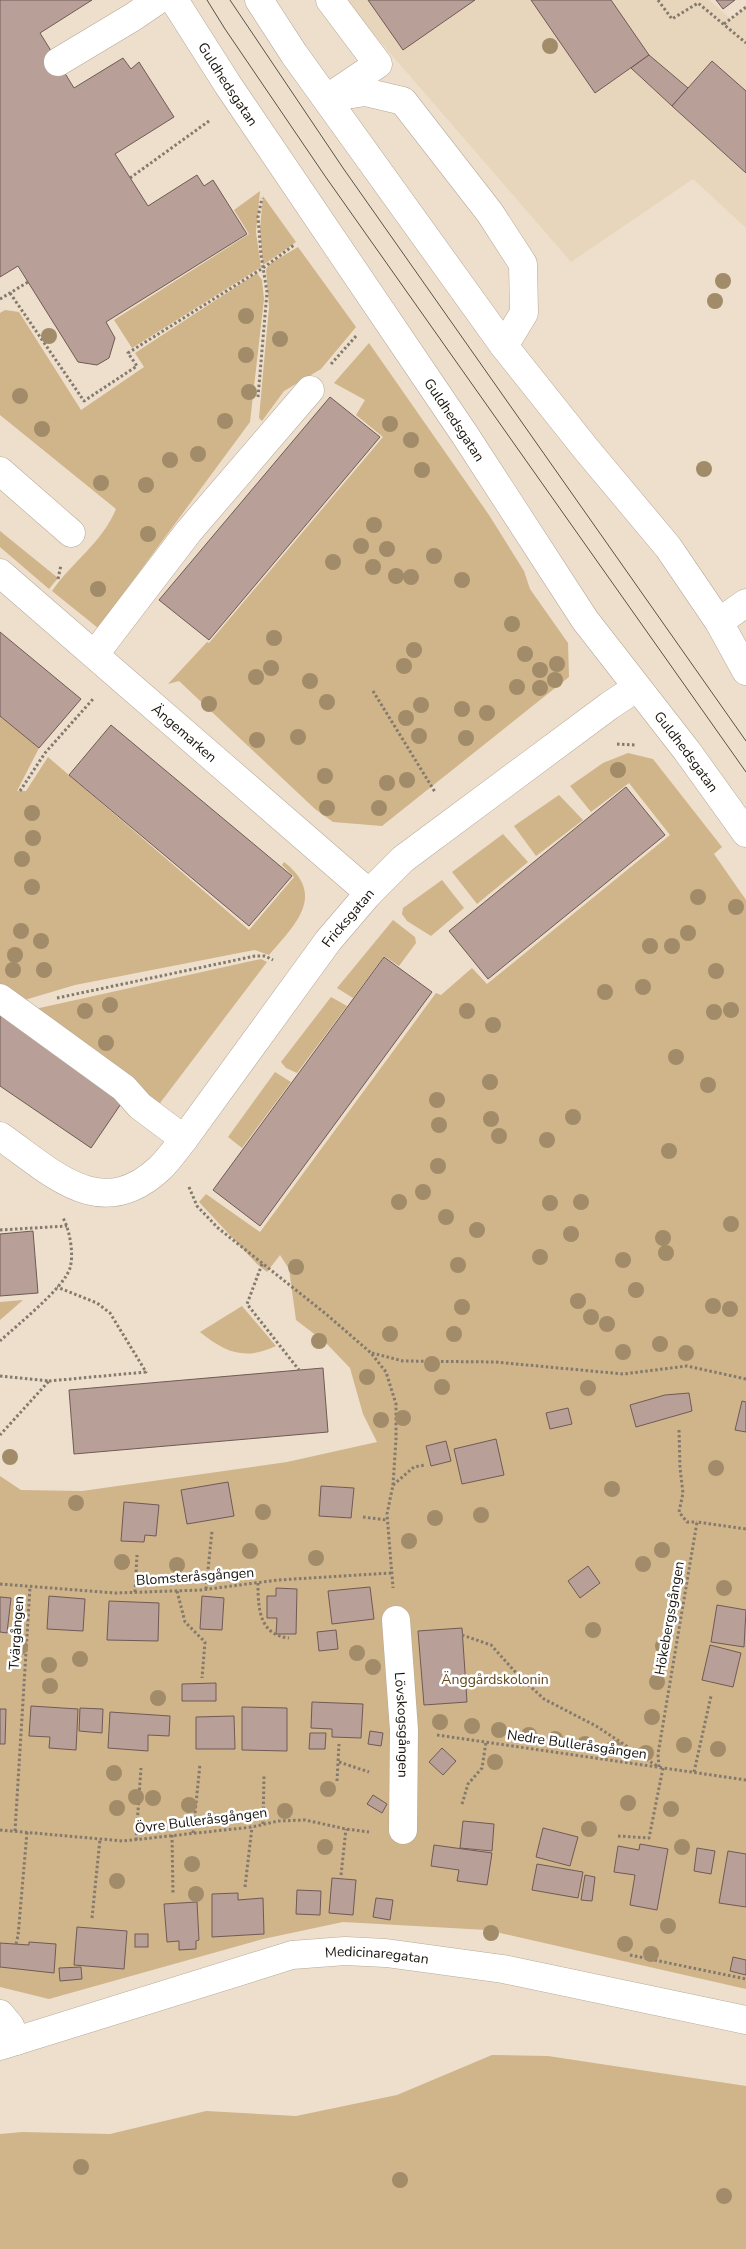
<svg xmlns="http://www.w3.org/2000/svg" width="746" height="2249" viewBox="0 0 746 2249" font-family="'Nunito Sans',sans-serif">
<rect width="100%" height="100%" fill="#eddfcc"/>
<polygon fill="#e8d6bc" points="344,0 709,0 731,19 746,8 746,228 693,179 571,262"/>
<g fill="#d0b48a">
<polygon points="260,191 256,232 261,267 132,348 114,320 249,234 234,210"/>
<polygon points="263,196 296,242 263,265 260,228"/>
<polygon points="298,247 356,327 321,369 284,391 262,421 259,418 269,307 266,269 271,263"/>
<path d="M257,273L262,280L264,299L250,422L98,628L52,591C72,562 102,543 116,509L0,415V313L5,310L19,312L81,410L144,367L135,353Z"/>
<polygon points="369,343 489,515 524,571 530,589 568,643 569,677 382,826 333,822 315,809 179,681 168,684 207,642 209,643 383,437 356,415 365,400 334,383"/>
<polygon points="0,531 58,578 49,589 0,547"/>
<path d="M0,716L39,748L17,791H26L48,757L249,930L294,877L282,865L284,862C327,895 295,925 269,955L255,950L244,952L75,985L18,1002L0,988Z"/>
<polygon points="628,753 653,759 722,847 714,854 746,900 746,1989 487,1930 343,1922 263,1939 49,1999 0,1987 0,1476 21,1490 82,1491 287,1462 377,1442 363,1414 350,1368 326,1343 296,1320 289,1269 280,1255 267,1272 257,1264 199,1202 206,1194 260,1232 436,993 441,995 472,968 487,984 670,835 629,783 591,812 570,786 603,763"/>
<polygon points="559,795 583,820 536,856 514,826"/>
<polygon points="503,834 528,862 477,904 452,872"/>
<polygon points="442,880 464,908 431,936 407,921 402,914 403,908"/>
<polygon points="393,920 415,937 416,943 399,966 384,956 353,998 337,988"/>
<polygon points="261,959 267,962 157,1107 26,1011"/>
<polygon points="331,997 347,1006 297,1073 286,1068 281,1062"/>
<polygon points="275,1072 291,1082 242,1148 228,1137"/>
<polygon points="23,1300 0,1320 0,1302"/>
<path d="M242,1306L276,1346C244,1361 225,1352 200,1332Z"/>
<polygon points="492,2055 548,2056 746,2086 746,2249 0,2249 0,2134 22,2132 110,2134 206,2111 296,2116 397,2095"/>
</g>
<g fill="#b8a099" stroke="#705a55">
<polygon points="0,0 92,0 40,33 74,88 123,58 131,69 139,62 174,117 115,154 148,206 197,175 204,186 213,180 247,234 106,322 115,338 109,358 97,365 78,362 18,266 0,277"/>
<polygon points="368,0 475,0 403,50"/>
<polygon points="531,0 611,0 649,55 595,93"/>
<polygon points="716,0 735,0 723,9"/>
<polygon points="649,55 688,88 672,106 631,68"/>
<polygon points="712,61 746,91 746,173 672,106"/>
<polygon points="330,397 380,437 209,640 159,600"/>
<polygon points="0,632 81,699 39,748 0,716"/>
<polygon points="111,725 292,876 249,926 69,775"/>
<polygon points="626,787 665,835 488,979 449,931"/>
<polygon points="384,957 432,992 260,1226 213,1190"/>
<polygon points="0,1004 129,1092 91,1148 0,1086"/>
<polygon points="33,1231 38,1293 0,1296 0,1234"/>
<polygon points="323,1368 328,1432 74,1454 69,1390"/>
<polygon points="689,1393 692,1411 636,1427 630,1405 665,1395"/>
<polygon points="742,1401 746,1402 746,1432 735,1430"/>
<polygon points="568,1408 572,1424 550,1429 546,1413"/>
<polygon points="496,1439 504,1475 462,1484 454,1449"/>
<polygon points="446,1441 451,1461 431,1466 426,1446"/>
<polygon points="228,1482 234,1516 187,1524 181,1490"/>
<polygon points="321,1486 354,1488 351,1518 319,1516"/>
<polygon points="124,1502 159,1505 156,1536 145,1535 144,1542 121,1541"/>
<polygon points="588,1566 600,1583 580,1598 568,1581"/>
<polygon points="370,1587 374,1619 332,1624 328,1591"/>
<polygon points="276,1588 297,1589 296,1634 276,1634 277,1618 267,1618 267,1596 276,1596"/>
<polygon points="49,1596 85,1599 83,1631 47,1629"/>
<polygon points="202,1596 224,1598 222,1630 200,1629"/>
<polygon points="0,1597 11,1598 7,1633 0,1632"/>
<polygon points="109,1601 159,1603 158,1641 107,1640"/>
<polygon points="717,1605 746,1610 744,1647 711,1642"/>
<polygon points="462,1628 467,1702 424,1705 418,1631"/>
<polygon points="336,1630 338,1649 319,1651 317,1632"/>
<polygon points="710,1645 741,1653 733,1687 702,1680"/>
<polygon points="216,1683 216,1701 182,1701 182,1684"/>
<polygon points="312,1702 363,1704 361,1738 332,1737 332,1729 311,1728"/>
<polygon points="31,1706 78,1709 76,1750 49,1748 50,1737 29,1736"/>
<polygon points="242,1707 287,1708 287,1751 242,1750"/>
<polygon points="80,1708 103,1709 102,1733 79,1731"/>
<polygon points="0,1709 6,1709 5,1744 0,1744"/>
<polygon points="110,1712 170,1716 169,1736 148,1735 148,1751 108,1748"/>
<polygon points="234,1716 235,1749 196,1749 196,1717"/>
<polygon points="370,1731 383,1733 381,1746 368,1744"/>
<polygon points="310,1733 326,1733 325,1749 309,1749"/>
<polygon points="442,1748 456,1761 443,1775 429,1762"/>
<polygon points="373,1795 387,1804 382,1813 367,1804"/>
<polygon points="463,1821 494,1824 492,1851 460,1848"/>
<polygon points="543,1828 578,1837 570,1866 536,1857"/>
<polygon points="640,1844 668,1849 657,1910 630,1905 635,1875 614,1872 618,1846 639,1850"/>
<polygon points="434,1845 492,1853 487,1885 457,1881 459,1870 431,1866"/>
<polygon points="697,1848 715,1851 711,1874 694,1871"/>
<polygon points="728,1851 746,1854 746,1907 719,1903"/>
<polygon points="537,1864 583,1872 578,1898 532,1890"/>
<polygon points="585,1875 595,1877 592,1901 581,1900"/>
<polygon points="332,1878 356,1880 353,1915 329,1913"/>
<polygon points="297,1890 321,1891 320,1915 296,1914"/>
<polygon points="238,1893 238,1900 263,1898 264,1934 212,1937 212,1894"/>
<polygon points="376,1898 393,1900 390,1920 373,1917"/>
<polygon points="197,1902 199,1940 196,1941 196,1949 179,1950 179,1941 167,1942 164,1904"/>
<polygon points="77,1927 127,1931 124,1969 74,1965"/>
<rect x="135" y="1934" width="13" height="13"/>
<polygon points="29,1942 56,1944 54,1973 0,1967 0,1943 29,1945"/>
<polygon points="733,1957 746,1960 746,1975 730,1971"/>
<polygon points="81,1967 82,1979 60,1981 59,1968"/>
</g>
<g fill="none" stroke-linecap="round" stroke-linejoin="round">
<g stroke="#b6a997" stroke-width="29">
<g id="minor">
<path id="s1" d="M174,0L228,85L465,435L585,620L687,751L746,833"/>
<polyline points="259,0 294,54 504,346 586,449 668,547 719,622 746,671"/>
<polyline points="330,0 378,64 335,93"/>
<polyline points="58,62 133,17 158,0"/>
<polyline points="327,98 365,92 403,101 490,213 523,264 524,313 504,346"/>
<polyline points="0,471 71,533"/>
<path id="s2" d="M0,573L369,893"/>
<polyline points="719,622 746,603"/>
<polyline points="95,654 189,531 310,390"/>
<polyline points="0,998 124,1088 140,1106 184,1139"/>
<path id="s3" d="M0,1136C51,1171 99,1224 159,1169C168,1161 176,1149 184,1139L328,941L369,893L403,859L609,706L636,688"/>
<path id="s4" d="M396,1620L404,1730L403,1830"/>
<polyline points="0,2014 10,2026 16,2041"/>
<path id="s5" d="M0,2046L292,1955L345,1951L386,1953L503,1969L746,2020"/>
</g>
</g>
<g stroke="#837a6d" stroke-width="3" stroke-dasharray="2.5 2.5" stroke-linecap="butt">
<polyline points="658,0 672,19 698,3 746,43"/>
<polyline points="724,24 746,7"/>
<polyline points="130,178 209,121"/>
<polyline points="10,293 84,401 137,366 128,353 263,268 294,245"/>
<polyline points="0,299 28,282"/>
<polyline points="331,364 357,335"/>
<polyline points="258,397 267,292 261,255 258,217 262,198"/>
<polyline points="58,579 61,565"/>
<polyline points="373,691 435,792"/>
<polyline points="617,744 636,745"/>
<polyline points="20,791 45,753 93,699"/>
<polyline points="57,998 255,956 265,956 273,960"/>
<polyline points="189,1187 197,1206 218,1228 326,1314 371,1353 386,1372 396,1404 396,1439 393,1485 387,1514 393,1588"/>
<polyline points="0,1230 67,1226"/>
<polyline points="262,1264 247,1304 299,1370"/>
<path d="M0,1341C17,1325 64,1288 70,1268C74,1255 70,1230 63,1218"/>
<polyline points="372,1353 403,1361 495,1362 623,1374 687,1366 746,1379"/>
<polyline points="0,1376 49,1381 0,1435"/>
<polyline points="49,1381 146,1372 110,1313 97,1303 57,1287"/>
<polyline points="679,1430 680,1468 683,1493 679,1512 687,1522 697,1522"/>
<polyline points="393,1485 414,1467 425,1465"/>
<polyline points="363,1517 387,1520"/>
<path d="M258,1583C258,1608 259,1635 289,1638"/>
<polyline points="0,1584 115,1593 201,1590 278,1580 391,1573"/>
<polyline points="206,1589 212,1531"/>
<polyline points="177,1591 185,1622 205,1642 202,1678"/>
<polyline points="135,1592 137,1555"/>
<polyline points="462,1635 491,1645 518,1675 544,1699 596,1726 657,1766"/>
<polyline points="437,1735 746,1780"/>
<polyline points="339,1762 369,1772"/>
<polyline points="659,1767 658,1754 697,1522 746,1529"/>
<polyline points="694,1772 711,1696"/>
<polyline points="337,1781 339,1744"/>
<polyline points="462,1804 468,1784 482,1768 486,1742"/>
<polyline points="263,1824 264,1776"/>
<polyline points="0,1830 123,1841 252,1827 278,1821 305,1820 346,1829 369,1832"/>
<polyline points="15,1831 30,1587"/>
<polyline points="193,1833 200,1764"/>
<polyline points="172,1835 173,1893"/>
<polyline points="618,1836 649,1838 663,1768"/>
<polyline points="136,1840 141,1768"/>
<polyline points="341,1875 346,1829"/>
<polyline points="245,1887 252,1827"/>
<polyline points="92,1918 100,1839"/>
<polyline points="16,1944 18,1936 27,1832"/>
<polyline points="630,1955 746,1979"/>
</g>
<use href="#minor" stroke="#fff" stroke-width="28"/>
<g stroke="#595247" stroke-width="1">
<polyline points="207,0 225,29 325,176 746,772"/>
<polyline points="230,0 343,168 746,741"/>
</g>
</g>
<g fill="#a18b69">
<circle cx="550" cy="46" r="8"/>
<circle cx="723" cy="281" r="8"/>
<circle cx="715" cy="301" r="8"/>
<circle cx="246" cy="316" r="8"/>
<circle cx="49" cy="336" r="8"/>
<circle cx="280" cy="339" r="8"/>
<circle cx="246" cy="355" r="8"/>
<circle cx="249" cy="392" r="8"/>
<circle cx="20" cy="396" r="8"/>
<circle cx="225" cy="421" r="8"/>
<circle cx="390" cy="424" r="8"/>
<circle cx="42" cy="429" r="8"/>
<circle cx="411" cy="440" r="8"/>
<circle cx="198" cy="454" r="8"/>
<circle cx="170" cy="460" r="8"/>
<circle cx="704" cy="469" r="8"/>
<circle cx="422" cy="470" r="8"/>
<circle cx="101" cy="483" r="8"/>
<circle cx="146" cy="485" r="8"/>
<circle cx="374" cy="525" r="8"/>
<circle cx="148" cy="534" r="8"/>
<circle cx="361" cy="546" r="8"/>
<circle cx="387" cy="549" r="8"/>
<circle cx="434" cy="556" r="8"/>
<circle cx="333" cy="562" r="8"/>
<circle cx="373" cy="567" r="8"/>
<circle cx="396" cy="576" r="8"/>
<circle cx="411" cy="577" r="8"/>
<circle cx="462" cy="580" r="8"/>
<circle cx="98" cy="589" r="8"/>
<circle cx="512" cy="624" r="8"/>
<circle cx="274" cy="638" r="8"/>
<circle cx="414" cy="650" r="8"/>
<circle cx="525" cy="654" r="8"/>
<circle cx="557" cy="664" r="8"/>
<circle cx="404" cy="666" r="8"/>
<circle cx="271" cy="668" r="8"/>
<circle cx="540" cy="670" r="8"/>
<circle cx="256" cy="677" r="8"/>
<circle cx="555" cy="680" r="8"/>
<circle cx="310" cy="681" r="8"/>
<circle cx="517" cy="687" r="8"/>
<circle cx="540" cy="688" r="8"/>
<circle cx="327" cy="702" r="8"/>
<circle cx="209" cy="704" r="8"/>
<circle cx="421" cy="705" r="8"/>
<circle cx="462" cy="709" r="8"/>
<circle cx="487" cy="713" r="8"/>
<circle cx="406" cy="718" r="8"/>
<circle cx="419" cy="736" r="8"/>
<circle cx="298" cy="737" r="8"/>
<circle cx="466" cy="738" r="8"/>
<circle cx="257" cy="740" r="8"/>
<circle cx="618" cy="770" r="8"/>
<circle cx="325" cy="776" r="8"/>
<circle cx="407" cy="780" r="8"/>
<circle cx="387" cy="783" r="8"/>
<circle cx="327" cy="808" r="8"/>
<circle cx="379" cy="808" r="8"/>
<circle cx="32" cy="813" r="8"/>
<circle cx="33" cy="838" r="8"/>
<circle cx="22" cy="859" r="8"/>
<circle cx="32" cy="887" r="8"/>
<circle cx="698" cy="897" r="8"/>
<circle cx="736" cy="907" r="8"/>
<circle cx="21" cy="931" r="8"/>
<circle cx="688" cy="933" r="8"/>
<circle cx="41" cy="941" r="8"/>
<circle cx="650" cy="946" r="8"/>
<circle cx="672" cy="946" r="8"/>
<circle cx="15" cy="955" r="8"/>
<circle cx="13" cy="970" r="8"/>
<circle cx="44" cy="970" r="8"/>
<circle cx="716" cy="971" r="8"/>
<circle cx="643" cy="987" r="8"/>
<circle cx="605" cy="992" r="8"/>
<circle cx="110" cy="1005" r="8"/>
<circle cx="731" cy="1010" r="8"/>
<circle cx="85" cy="1011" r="8"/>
<circle cx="467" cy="1011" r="8"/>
<circle cx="714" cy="1012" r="8"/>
<circle cx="493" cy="1025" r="8"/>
<circle cx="106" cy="1043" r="8"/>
<circle cx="676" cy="1057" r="8"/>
<circle cx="490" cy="1082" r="8"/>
<circle cx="708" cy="1085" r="8"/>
<circle cx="437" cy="1100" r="8"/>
<circle cx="573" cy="1117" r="8"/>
<circle cx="491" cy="1119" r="8"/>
<circle cx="439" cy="1125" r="8"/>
<circle cx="499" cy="1136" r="8"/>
<circle cx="547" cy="1140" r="8"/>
<circle cx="669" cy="1151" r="8"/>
<circle cx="438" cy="1166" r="8"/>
<circle cx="423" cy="1192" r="8"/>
<circle cx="399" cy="1202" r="8"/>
<circle cx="581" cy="1202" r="8"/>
<circle cx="550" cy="1203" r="8"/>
<circle cx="446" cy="1217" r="8"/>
<circle cx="731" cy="1224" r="8"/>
<circle cx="477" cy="1230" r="8"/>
<circle cx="571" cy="1234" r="8"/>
<circle cx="663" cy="1238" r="8"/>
<circle cx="666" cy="1253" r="8"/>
<circle cx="540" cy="1257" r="8"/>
<circle cx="623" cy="1260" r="8"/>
<circle cx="458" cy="1265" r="8"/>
<circle cx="296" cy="1267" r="8"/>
<circle cx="636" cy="1290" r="8"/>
<circle cx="578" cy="1301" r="8"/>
<circle cx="713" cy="1306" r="8"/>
<circle cx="462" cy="1307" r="8"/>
<circle cx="730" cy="1309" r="8"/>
<circle cx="591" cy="1317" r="8"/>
<circle cx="607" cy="1324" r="8"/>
<circle cx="390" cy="1334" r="8"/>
<circle cx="454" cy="1334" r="8"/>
<circle cx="319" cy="1341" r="8"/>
<circle cx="660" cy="1344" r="8"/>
<circle cx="623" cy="1352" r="8"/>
<circle cx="686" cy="1353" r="8"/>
<circle cx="432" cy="1364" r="8"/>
<circle cx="367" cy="1377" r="8"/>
<circle cx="442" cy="1387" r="8"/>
<circle cx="588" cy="1388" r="8"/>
<circle cx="403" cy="1418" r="8"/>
<circle cx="381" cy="1420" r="8"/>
<circle cx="10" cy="1457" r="8"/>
<circle cx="716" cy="1468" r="8"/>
<circle cx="612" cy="1489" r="8"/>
<circle cx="76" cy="1503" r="8"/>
<circle cx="263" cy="1512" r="8"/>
<circle cx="481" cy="1515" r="8"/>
<circle cx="435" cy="1518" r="8"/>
<circle cx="409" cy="1541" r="8"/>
<circle cx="662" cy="1550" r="8"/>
<circle cx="250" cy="1551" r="8"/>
<circle cx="316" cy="1558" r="8"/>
<circle cx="122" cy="1562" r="8"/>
<circle cx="643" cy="1564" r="8"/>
<circle cx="177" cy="1565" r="8"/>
<circle cx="724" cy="1588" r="8"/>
<circle cx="593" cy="1630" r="8"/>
<circle cx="663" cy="1646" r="8"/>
<circle cx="20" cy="1647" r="8"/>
<circle cx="357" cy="1653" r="8"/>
<circle cx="80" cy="1659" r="8"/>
<circle cx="49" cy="1665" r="8"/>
<circle cx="373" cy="1667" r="8"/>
<circle cx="657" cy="1682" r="8"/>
<circle cx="50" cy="1686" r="8"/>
<circle cx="158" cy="1698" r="8"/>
<circle cx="652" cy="1717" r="8"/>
<circle cx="440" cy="1722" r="8"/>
<circle cx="472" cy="1726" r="8"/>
<circle cx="499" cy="1730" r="8"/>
<circle cx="529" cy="1735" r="8"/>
<circle cx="555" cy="1739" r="8"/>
<circle cx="585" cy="1744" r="8"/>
<circle cx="684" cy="1745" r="8"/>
<circle cx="614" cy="1748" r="8"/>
<circle cx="718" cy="1749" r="8"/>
<circle cx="646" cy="1753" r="8"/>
<circle cx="495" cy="1762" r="8"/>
<circle cx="114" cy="1773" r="8"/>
<circle cx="328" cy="1789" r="8"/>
<circle cx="136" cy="1797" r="8"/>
<circle cx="153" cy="1798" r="8"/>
<circle cx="628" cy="1803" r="8"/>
<circle cx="189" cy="1805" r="8"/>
<circle cx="117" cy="1808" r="8"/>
<circle cx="671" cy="1809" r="8"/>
<circle cx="285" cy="1811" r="8"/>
<circle cx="589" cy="1829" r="8"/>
<circle cx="325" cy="1847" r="8"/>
<circle cx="682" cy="1847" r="8"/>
<circle cx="192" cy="1864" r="8"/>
<circle cx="117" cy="1881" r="8"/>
<circle cx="196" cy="1894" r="8"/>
<circle cx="668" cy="1926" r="8"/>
<circle cx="491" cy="1933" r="8"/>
<circle cx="625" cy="1944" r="8"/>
<circle cx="651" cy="1954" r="8"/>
<circle cx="81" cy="2167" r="8"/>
<circle cx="400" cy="2180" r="8"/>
<circle cx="724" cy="2196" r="8"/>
</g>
<g text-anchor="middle" stroke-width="5" stroke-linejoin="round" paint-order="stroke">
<g font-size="14" fill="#18140d" stroke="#fff">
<text dy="5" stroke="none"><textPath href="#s1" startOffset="100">Guldhedsgatan</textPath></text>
<text dy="5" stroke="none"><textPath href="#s1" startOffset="505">Guldhedsgatan</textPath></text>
<text dy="5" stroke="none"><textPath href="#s2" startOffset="244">Ängemarken</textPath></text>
<text dy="5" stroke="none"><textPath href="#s1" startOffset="910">Guldhedsgatan</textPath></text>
<text dy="5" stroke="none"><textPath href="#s3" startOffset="496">Fricksgatan</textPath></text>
<text transform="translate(195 1576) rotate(-4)" y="5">Blomsteråsgången</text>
<text transform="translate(669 1618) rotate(-80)" y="5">Hökebergsgången</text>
<text transform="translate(16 1633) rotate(-86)" y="5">Tvärgången</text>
<text dy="5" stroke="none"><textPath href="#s4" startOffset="105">Lövskogsgången</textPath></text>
<text transform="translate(577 1744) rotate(8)" y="5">Nedre Bulleråsgången</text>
<text transform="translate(201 1820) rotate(-7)" y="5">Övre Bulleråsgången</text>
<text dy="5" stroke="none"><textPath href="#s5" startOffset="391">Medicinaregatan</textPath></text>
</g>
<g font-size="14" fill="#624618" stroke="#fff">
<text x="495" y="1684">Änggårdskolonin</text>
</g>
</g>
</svg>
